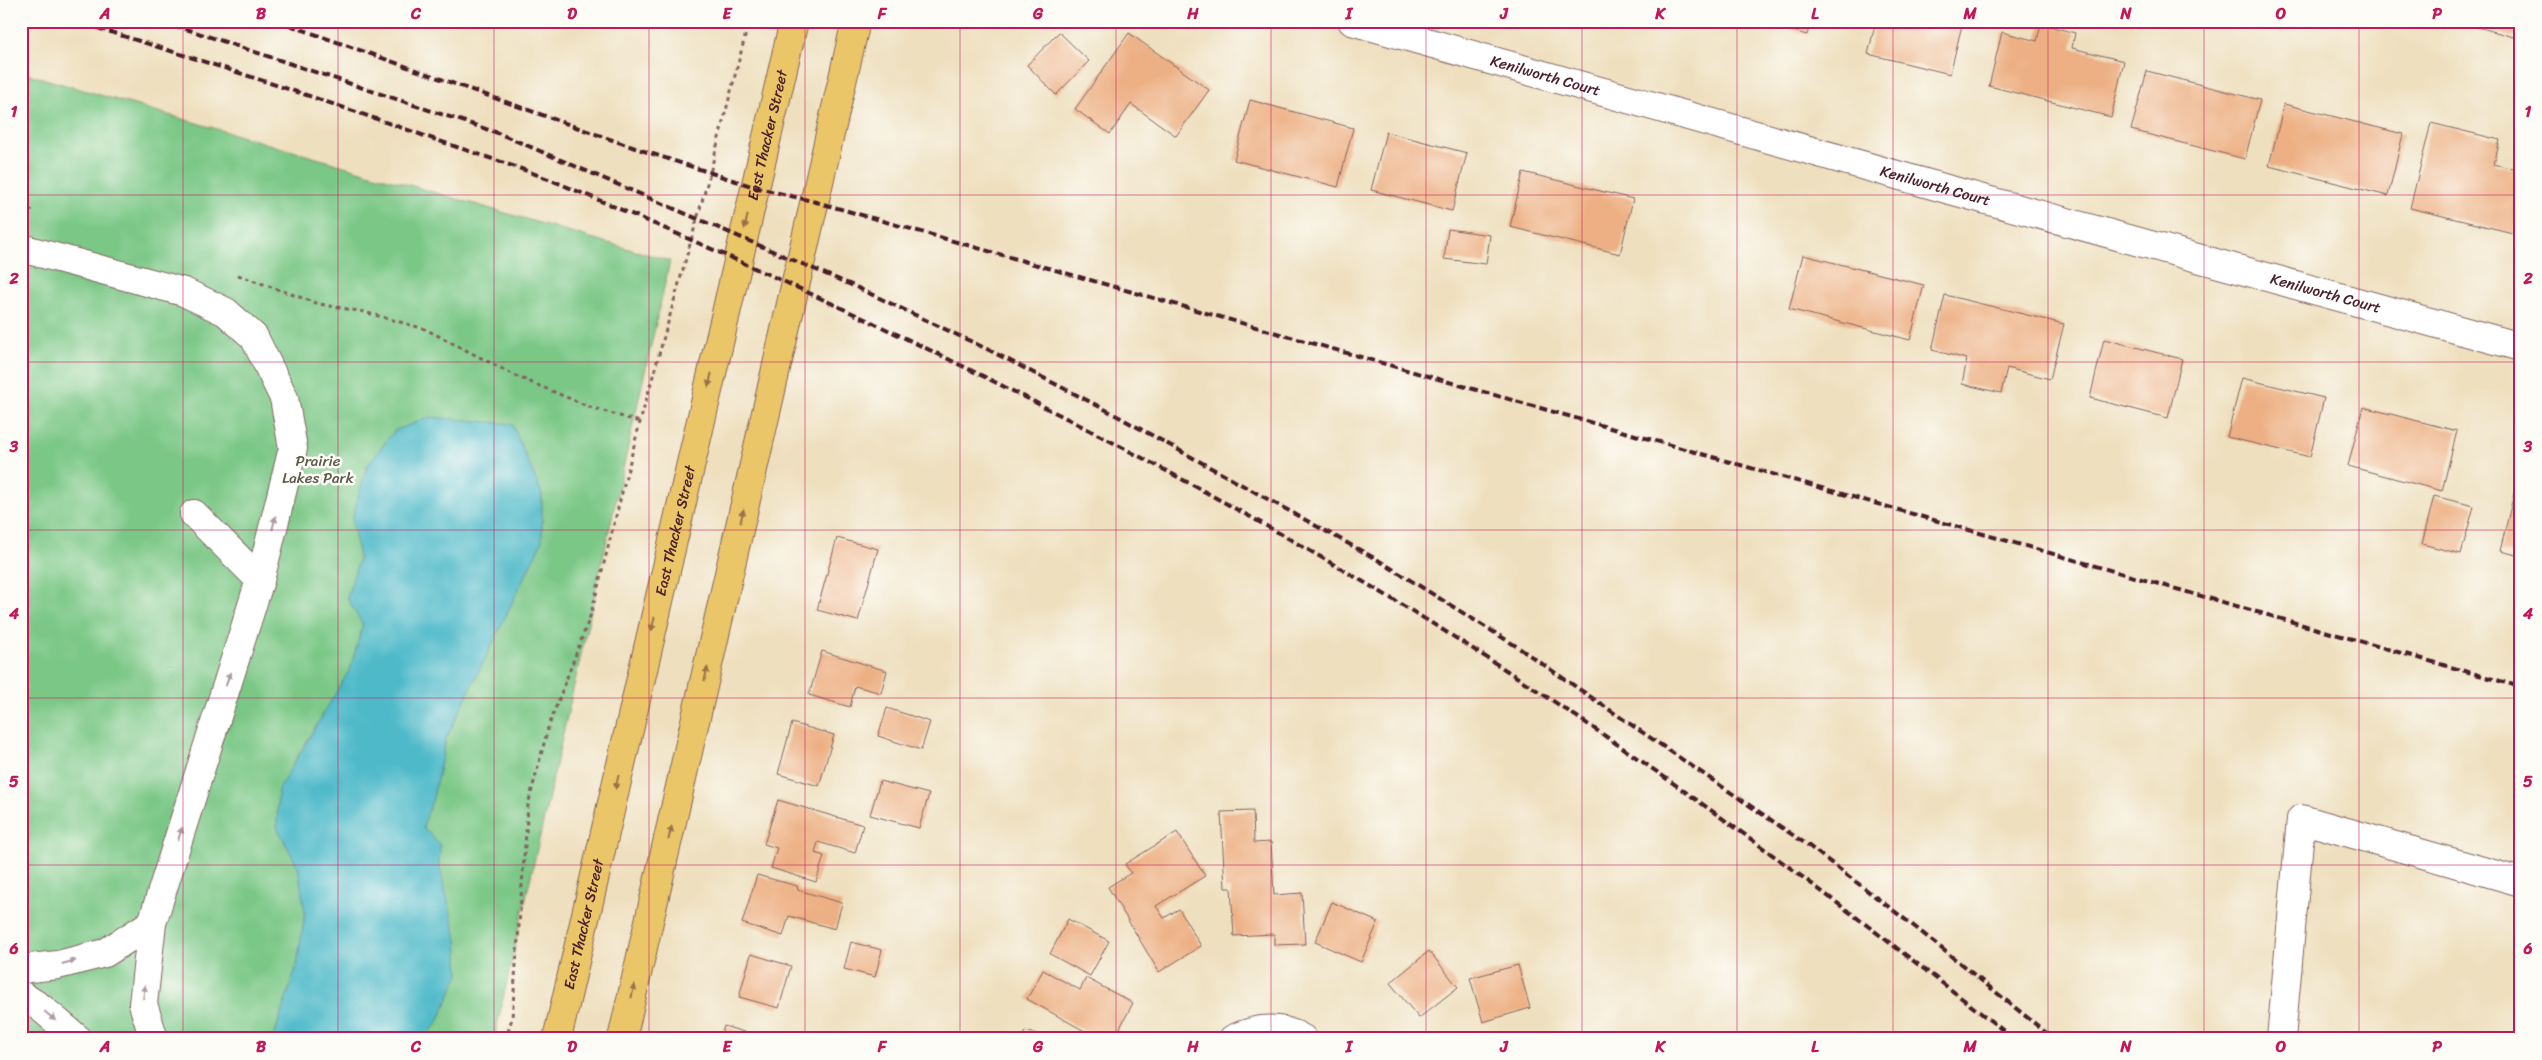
<svg xmlns="http://www.w3.org/2000/svg" width="2542" height="1060" viewBox="0 0 2542 1060" font-family="Sriracha,sans-serif">
<rect width="100%" height="100%" fill="#fdfcf7"/>
<filter id="ink" filterUnits="userSpaceOnUse"><feTurbulence type="fractalNoise" baseFrequency=".02" numOctaves="2"/><feDisplacementMap in="SourceGraphic" scale="10" xChannelSelector="R" yChannelSelector="G"/><feConvolveMatrix kernelMatrix="1 2 1 2 8 2 1 2 1" color-interpolation-filters="sRGB"/></filter>
<filter id="wash" filterUnits="userSpaceOnUse"><feTurbulence type="fractalNoise" baseFrequency=".0096" numOctaves="4" result="noise"/><feDisplacementMap in="SourceGraphic" scale="20" xChannelSelector="R" yChannelSelector="G"/><feGaussianBlur stdDeviation="1.12" result="paint"/><feColorMatrix in="noise" values="0 0 0 0 0 0 0 0 0 0 0 0 0 0 0 0 0 1.4 0 .05"/><feComposite in="paint" operator="in"/></filter>
<g filter="url(#wash)">
<rect width="100%" height="100%" fill="#eedfbe"/>
<polygon fill="#7ac786" stroke="#627358" points="21,72 670,261 494,1039 21,1039"/>
<polygon fill="#4eb9c9" stroke="#4c6c7a" points="430,417 512,424 542,494 542,541 446,739 433,798 423,827 440,845 439,864 457,939 459,974 437,1024 422,1039 273,1039 297,965 305,913 298,867 277,827 278,790 350,669 363,625 347,598 359,558 352,519 367,466 394,431"/>
<g id="blocks">
<g fill="#edb084">
<polygon points="1760,21 1811,21 1807,35"/>
<polygon points="1876,21 1963,21 1950,74 1868,54"/>
<polygon points="2463,21 2521,21 2521,39 2463,23"/>
<polygon points="2041,24 2075,33 2072,48 2124,61 2111,117 1989,86 2002,32 2037,41"/>
<polygon points="1059,32 1089,61 1056,95 1027,65"/>
<polygon points="1129,33 1209,90 1176,136 1131,104 1110,134 1075,109"/>
<polygon points="2147,71 2260,100 2245,159 2131,130"/>
<polygon points="1250,100 1353,128 1338,187 1234,160"/>
<polygon points="2284,104 2403,134 2388,196 2269,166"/>
<polygon points="2431,123 2500,140 2494,164 2521,171 2521,235 2410,208"/>
<polygon points="1386,132 1467,153 1452,211 1371,190"/>
<polygon points="1523,172 1633,199 1620,254 1510,227"/>
<polygon points="1448,229 1490,235 1486,264 1444,259"/>
<polygon points="1803,255 1924,285 1910,340 1789,309"/>
<polygon points="1945,295 2064,324 2050,379 2007,368 2001,393 1962,384 1967,359 1932,350"/>
<polygon points="2104,339 2182,359 2168,418 2090,398"/>
<polygon points="2242,378 2324,398 2310,457 2227,437"/>
<polygon points="2363,407 2457,431 2442,491 2348,466"/>
<polygon points="2520,469 2521,469 2521,556 2500,551"/>
<polygon points="2434,496 2474,506 2461,554 2422,544"/>
<polygon points="837,538 878,549 858,621 817,610"/>
<polygon points="822,651 887,671 881,693 855,686 850,707 809,695"/>
<polygon points="887,708 930,722 921,750 878,736"/>
<polygon points="792,723 834,735 819,786 778,774"/>
<polygon points="880,781 929,794 919,828 870,815"/>
<polygon points="778,800 863,825 855,853 818,842 815,853 824,856 816,882 771,868 777,848 764,844"/>
<polygon points="1253,811 1254,843 1271,842 1274,895 1302,893 1305,944 1274,945 1274,934 1234,936 1231,888 1225,888 1221,812"/>
<polygon points="1177,832 1205,876 1156,906 1164,918 1179,909 1201,946 1159,972 1108,887 1131,873 1125,864"/>
<polygon points="757,875 797,886 798,890 842,903 835,929 789,916 783,936 742,923"/>
<polygon points="1332,902 1378,922 1361,962 1315,942"/>
<polygon points="1068,919 1109,941 1090,976 1050,954"/>
<polygon points="851,942 882,950 875,977 844,969"/>
<polygon points="1429,951 1458,987 1419,1018 1390,983"/>
<polygon points="751,954 791,966 779,1008 739,997"/>
<polygon points="1518,965 1530,1008 1483,1022 1470,978"/>
<polygon points="1043,970 1080,990 1086,978 1133,1003 1114,1039 1099,1039 1027,999"/>
<polygon points="724,1026 764,1038 764,1039 720,1039"/>
<polygon points="1025,1031 1052,1038 1052,1039 1022,1039"/>
</g>
</g>
</g>
<g filter="url(#ink)">
<use href="#blocks" fill-opacity="0" stroke="#83625e" stroke-width="1"/>
<g fill="none" stroke-linecap="round" stroke-linejoin="round">
<g stroke="#83625e" stroke-width="30">
<g id="minor">
<path id="s1" d="M1352,21L1943,188L2521,347"/>
<polyline points="21,248 184,292 226,312 254,337 284,398 293,448 260,580 152,923 143,1004 154,1039"/>
<polyline points="194,514 260,580"/>
<polyline points="21,969 58,965 105,953 152,923"/>
<polyline points="21,995 40,1007 78,1039"/>
<path d="M1233,1039C1256,1028 1280,1025 1303,1039"/>
<polyline points="2281,1039 2301,819 2521,882"/>
</g>
</g>
<g stroke="#83625e" stroke-width="30">
<g id="major">
<path id="s2" d="M557,1039L794,21"/>
<polyline points="622,1039 856,21"/>
</g>
</g>
<g stroke="#83625e" stroke-width="3" stroke-dasharray="4 4" stroke-linecap="butt">
<polyline points="21,207 34,211"/>
<polyline points="238,275 319,304 364,312 425,329 518,377 590,407 640,422"/>
<polyline points="506,1039 512,1018 528,805 548,728 591,614 640,422 710,173 749,21"/>
</g>
<use href="#minor" stroke="#fff" stroke-width="28"/>
<use href="#major" stroke="#ebc669" stroke-width="28"/>
<g stroke="#4a1f2b" stroke-width="4" stroke-dasharray="8 4" stroke-linecap="butt">
<path d="M75,21C191,57 307,94 422,135C467,151 514,165 558,183C834,298 1104,429 1362,581C1591,716 1805,875 2014,1039"/>
<polyline points="162,21 498,133 856,287 987,349 1108,411 1378,560 1516,646 1809,846 1915,927 2054,1039"/>
<polyline points="278,21 635,148 754,187 816,202 2521,687"/>
</g>
</g>
<defs><path id="oneway-solid" d="M-6-.8H1V-3.2L6.5 0L1 3.2V.8H-6Z" transform="scale(1.25)"/></defs>
<g fill="#9a724a">
<use href="#oneway-solid" transform="translate(746 222) rotate(103)"/>
<use href="#oneway-solid" transform="translate(710 380) rotate(103)"/>
<use href="#oneway-solid" transform="translate(742 516) rotate(-77)"/>
<use href="#oneway-solid" transform="translate(653 624) rotate(103)"/>
<use href="#oneway-solid" transform="translate(706 674) rotate(-77)"/>
<use href="#oneway-solid" transform="translate(617 782) rotate(103)"/>
<use href="#oneway-solid" transform="translate(670 833) rotate(-77)"/>
<use href="#oneway-solid" transform="translate(633 991) rotate(-77)"/>
</g>
<g fill="#ae9aa0">
<use href="#oneway-solid" transform="translate(274 523) rotate(-76)"/>
<use href="#oneway-solid" transform="translate(228 679) rotate(-73)"/>
<use href="#oneway-solid" transform="translate(180 834) rotate(-73)"/>
<use href="#oneway-solid" transform="translate(69 962) rotate(-15)"/>
<use href="#oneway-solid" transform="translate(144 992) rotate(-84)"/>
<use href="#oneway-solid" transform="translate(50 1016) rotate(40)"/>
</g>
</g>
<path fill="none" stroke="#c2185b" stroke-width="1" stroke-opacity="0.55" d="M183,21V1039M338,21V1039M494,21V1039M649,21V1039M805,21V1039M960,21V1039M1116,21V1039M1271,21V1039M1426,21V1039M1582,21V1039M1737,21V1039M1893,21V1039M2048,21V1039M2204,21V1039M2359,21V1039M21,195H2521M21,362H2521M21,530H2521M21,698H2521M21,865H2521"/>
<g text-anchor="middle" stroke-width="5" stroke-linejoin="round" paint-order="stroke">
<g font-size="15" fill="#4a1f2b" stroke="#fdfcf7">
<text dy="5" stroke="none"><textPath href="#s1" startOffset="201">Kenilworth Court</textPath></text>
<text dy="5" stroke="none"><textPath href="#s2" startOffset="928">East Thacker Street</textPath></text>
<text dy="5" stroke="none"><textPath href="#s1" startOffset="606">Kenilworth Court</textPath></text>
<text dy="5" stroke="none"><textPath href="#s1" startOffset="1011">Kenilworth Court</textPath></text>
<text dy="5" stroke="none"><textPath href="#s2" startOffset="522">East Thacker Street</textPath></text>
<text dy="5" stroke="none"><textPath href="#s2" startOffset="118">East Thacker Street</textPath></text>
</g>
<g font-size="15" fill="#5b5a4b" stroke="#fdfcf7">
<text x="318" y="466">Prairie<tspan x="318" dy="17">Lakes Park</tspan></text>
</g>
</g>
<rect width="2542" height="1060" fill="none" stroke="#fdfcf7" stroke-width="55"/>
<rect x="28" y="28" width="2486" height="1004" fill="none" stroke="#c2185b" stroke-width="2"/>
<g font-size="16" text-anchor="middle" font-weight="bold" fill="#c2185b">
<text x="105" y="19">A</text>
<text x="261" y="19">B</text>
<text x="416" y="19">C</text>
<text x="572" y="19">D</text>
<text x="727" y="19">E</text>
<text x="882" y="19">F</text>
<text x="1038" y="19">G</text>
<text x="1193" y="19">H</text>
<text x="1349" y="19">I</text>
<text x="1504" y="19">J</text>
<text x="1660" y="19">K</text>
<text x="1815" y="19">L</text>
<text x="1970" y="19">M</text>
<text x="2126" y="19">N</text>
<text x="2281" y="19">O</text>
<text x="2437" y="19">P</text>
<text x="14" y="117">1</text>
<text x="2528" y="117">1</text>
<text x="14" y="284">2</text>
<text x="2528" y="284">2</text>
<text x="14" y="452">3</text>
<text x="2528" y="452">3</text>
<text x="14" y="619">4</text>
<text x="2528" y="619">4</text>
<text x="14" y="787">5</text>
<text x="2528" y="787">5</text>
<text x="14" y="954">6</text>
<text x="2528" y="954">6</text>
<text x="105" y="1052">A</text>
<text x="261" y="1052">B</text>
<text x="416" y="1052">C</text>
<text x="572" y="1052">D</text>
<text x="727" y="1052">E</text>
<text x="882" y="1052">F</text>
<text x="1038" y="1052">G</text>
<text x="1193" y="1052">H</text>
<text x="1349" y="1052">I</text>
<text x="1504" y="1052">J</text>
<text x="1660" y="1052">K</text>
<text x="1815" y="1052">L</text>
<text x="1970" y="1052">M</text>
<text x="2126" y="1052">N</text>
<text x="2281" y="1052">O</text>
<text x="2437" y="1052">P</text>
</g>
</svg>
